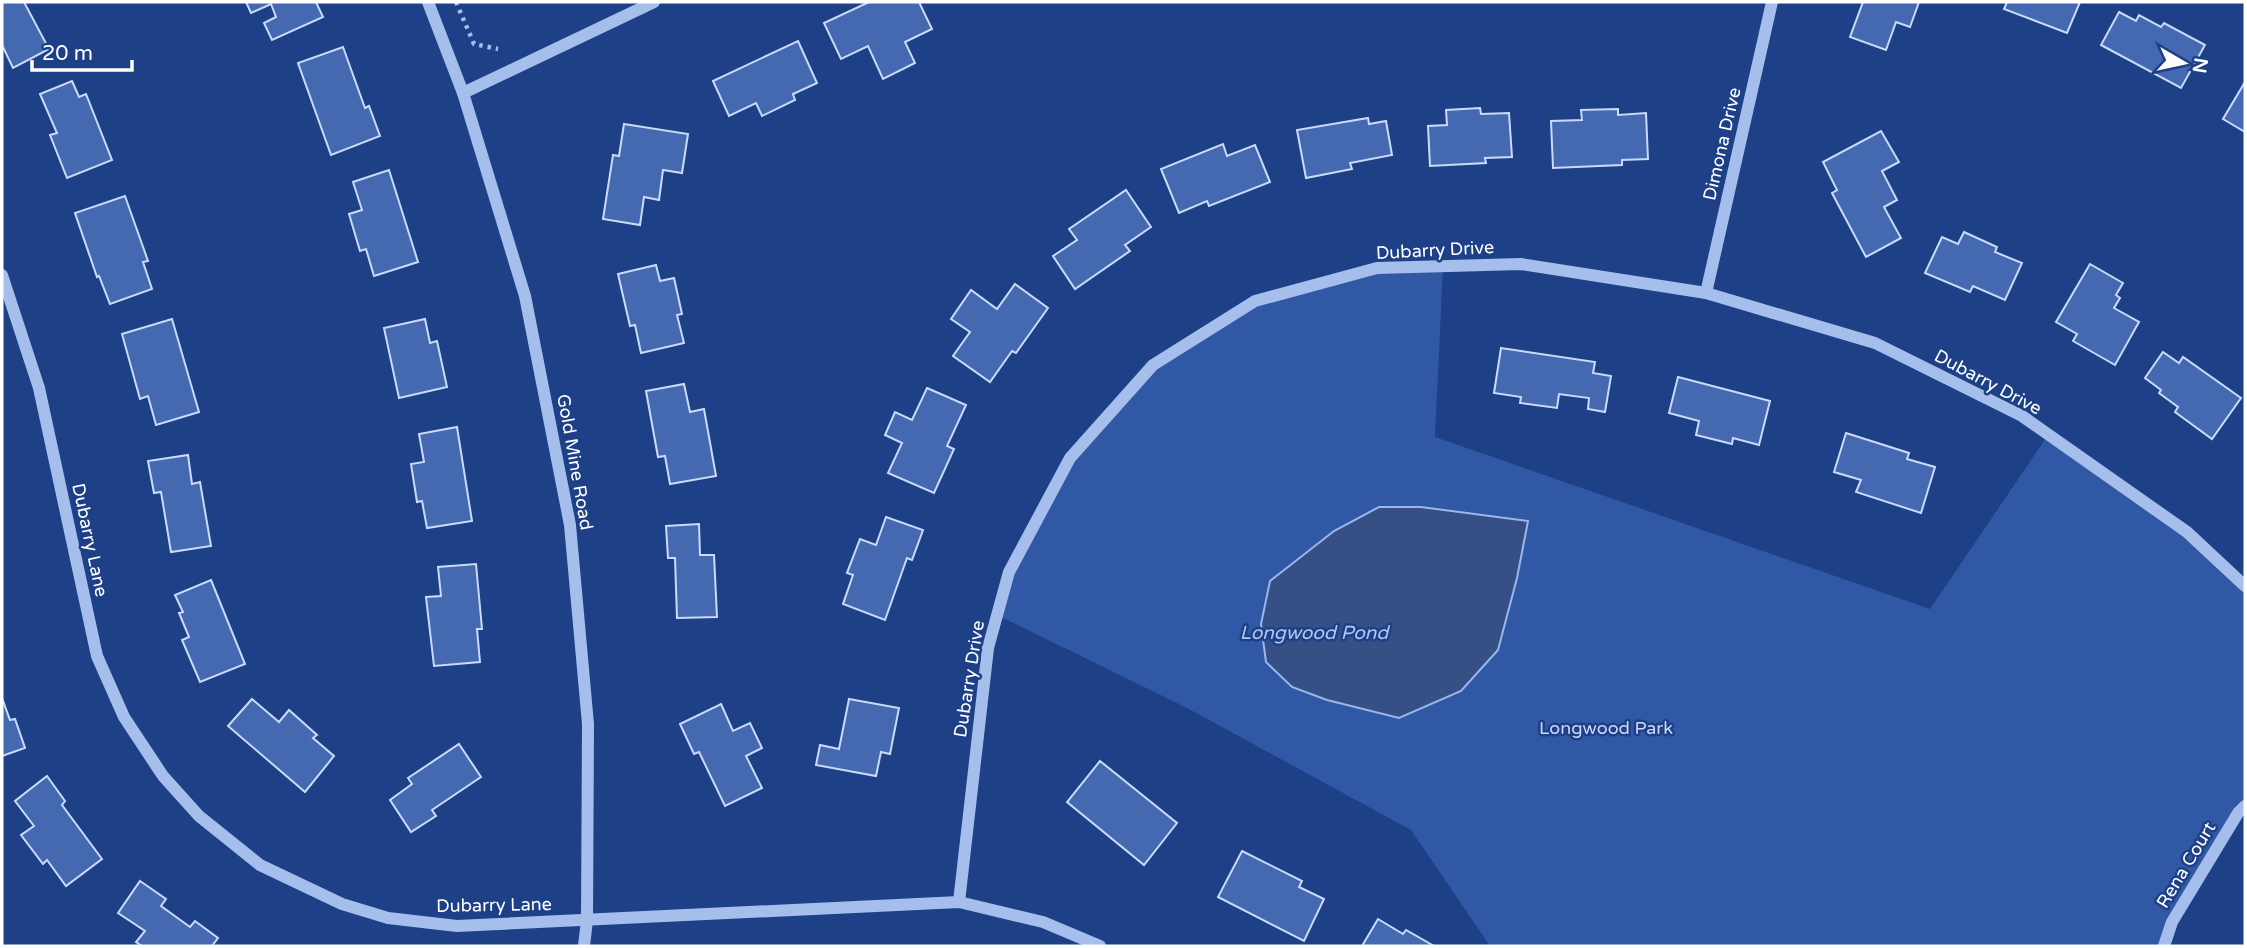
<svg xmlns="http://www.w3.org/2000/svg" width="2247" height="948" viewBox="0 0 2247 948" font-family="'Varela Round',sans-serif">
<rect width="100%" height="100%" fill="#1d4087"/>
<polygon fill="#3058a5" points="1443,266 1435,437 1930,609 2048,435 2187,532 2245,586 2245,806 2165,946 1490,946 1411,830 1187,708 997,615 1009,572 1070,458 1153,365 1255,301 1377,268"/>
<polygon fill="#365085" stroke="#99b7ed" stroke-width="2" points="1379,507 1421,507 1528,521 1517,578 1498,650 1461,691 1399,718 1327,700 1292,687 1266,662 1261,624 1270,581 1334,531"/>
<g fill="#4569b0" stroke="#cadaf8" stroke-width="2">
<polygon points="2,2 24,2 49,49 13,68 2,45"/>
<polygon points="246,2 316,2 323,17 272,40 264,23 276,17 271,4 251,13"/>
<polygon points="869,2 919,2 932,29 905,42 915,63 883,79 868,46 841,59 824,23"/>
<polygon points="1863,2 1919,2 1910,27 1896,22 1886,50 1850,37"/>
<polygon points="2007,2 2080,2 2067,33 2004,9"/>
<polygon points="2119,12 2136,21 2139,15 2161,27 2164,23 2205,45 2181,88 2101,45"/>
<polygon points="798,41 817,83 793,94 795,100 762,116 756,103 729,116 713,81"/>
<polygon points="343,47 365,108 369,106 380,136 331,155 298,63"/>
<polygon points="72,81 79,97 86,94 112,160 67,178 50,135 57,133 40,94"/>
<polygon points="2245,82 2245,132 2223,119"/>
<polygon points="1480,108 1481,114 1509,113 1512,157 1485,158 1486,163 1430,166 1428,126 1447,125 1446,110"/>
<polygon points="1618,109 1618,115 1646,113 1648,159 1622,160 1622,165 1553,168 1551,121 1582,120 1581,110"/>
<polygon points="1368,118 1369,124 1386,121 1392,155 1350,163 1352,169 1306,178 1297,130"/>
<polygon points="624,124 688,134 682,173 663,170 659,200 644,197 640,225 603,219 613,155 619,156"/>
<polygon points="1881,131 1899,162 1882,171 1897,200 1884,207 1901,238 1866,257 1832,193 1837,190 1823,162"/>
<polygon points="1223,144 1227,156 1255,145 1270,182 1209,206 1207,201 1179,213 1161,169"/>
<polygon points="389,170 418,262 374,276 366,249 360,251 349,214 362,210 353,182"/>
<polygon points="1126,190 1151,227 1125,245 1130,251 1075,289 1053,256 1077,240 1069,229"/>
<polygon points="125,196 148,261 143,262 152,289 110,304 99,276 97,277 75,213"/>
<polygon points="1964,232 1997,247 1995,252 2022,263 2005,300 1973,286 1970,292 1925,273 1942,237 1958,244"/>
<polygon points="2090,264 2123,283 2116,295 2120,298 2114,308 2139,322 2115,365 2073,341 2077,334 2056,322"/>
<polygon points="656,265 660,281 674,278 682,314 677,315 684,343 641,353 635,325 630,326 618,274"/>
<polygon points="1015,284 1048,308 1016,353 1012,351 990,382 953,356 970,332 951,319 971,290 997,309"/>
<polygon points="172,319 199,412 156,425 148,396 140,399 122,334"/>
<polygon points="425,319 430,343 437,341 447,387 399,398 384,328"/>
<polygon points="1501,348 1595,362 1593,373 1611,376 1605,412 1588,409 1589,398 1559,394 1557,408 1520,403 1521,397 1494,393"/>
<polygon points="2163,352 2179,363 2183,357 2241,398 2212,439 2175,412 2178,407 2159,393 2161,390 2145,378"/>
<polygon points="1678,377 1770,401 1759,445 1733,438 1732,444 1696,435 1699,421 1669,413"/>
<polygon points="684,384 690,412 704,409 716,476 670,484 665,456 658,457 646,391"/>
<polygon points="927,388 966,405 947,446 954,449 934,493 888,473 902,443 885,435 895,412 912,420"/>
<polygon points="457,427 472,521 427,528 422,501 417,502 411,464 424,462 419,434"/>
<polygon points="1846,433 1909,453 1907,459 1935,467 1921,513 1856,492 1861,480 1834,472"/>
<polygon points="188,455 192,484 200,482 211,546 171,552 161,492 154,493 148,461"/>
<polygon points="886,517 923,530 912,560 907,558 885,620 843,604 853,575 847,573 860,539 876,545"/>
<polygon points="699,524 700,555 714,555 717,617 677,618 675,558 668,558 666,526"/>
<polygon points="476,564 482,629 477,629 480,662 434,666 426,597 441,596 438,567"/>
<polygon points="211,580 245,664 200,682 182,640 189,637 179,613 183,612 175,595"/>
<polygon points="2,698 10,720 15,719 25,748 2,756"/>
<polygon points="252,699 279,722 289,710 317,735 313,738 334,756 305,792 228,726"/>
<polygon points="849,699 899,708 890,754 881,752 876,776 816,765 820,745 839,749"/>
<polygon points="721,704 733,731 750,723 762,748 746,756 762,788 725,806 699,752 694,754 680,724"/>
<polygon points="459,744 481,777 432,810 436,816 411,832 390,800 412,784 408,778"/>
<polygon points="1100,761 1177,823 1144,865 1067,802"/>
<polygon points="47,776 65,801 62,805 102,859 66,886 47,860 43,864 21,835 34,826 15,801"/>
<polygon points="1242,851 1302,881 1299,887 1324,899 1304,941 1218,897"/>
<polygon points="140,881 166,899 161,906 190,927 195,921 218,938 212,946 142,946 136,942 145,931 118,913"/>
<polygon points="1378,919 1403,934 1406,930 1434,946 1362,946"/>
</g>
<g fill="none" stroke-linecap="round" stroke-linejoin="round">
<polyline stroke="#a5beeb" stroke-width="4.5" stroke-dasharray="3.5 5" stroke-linecap="butt" points="456,2 474,44 498,49"/>
<g stroke="#a5beeb" stroke-width="12">
<polyline points="428,2 463,93 525,296 570,525 588,724 587,920 584,946"/>
<polyline points="463,93 654,2"/>
<polyline points="2,275 39,388 97,656 124,717 163,776 199,816 260,865 342,904 388,918 457,926 959,902 1043,922 1100,946"/>
<polyline points="1706,293 1772,2"/>
<polyline points="959,902 988,648 1009,572 1070,458 1153,365 1255,301 1377,268 1521,264 1706,293 1875,343 2022,416 2187,532 2245,586"/>
<polyline points="2164,946 2172,922 2238,813 2245,806"/>
</g>
</g>
<g text-anchor="middle" stroke-width="5" stroke-linejoin="round" paint-order="stroke">
<g font-size="18" fill="#fff" stroke="#1d4087">
<text transform="translate(1722 144) rotate(-77)" y="6">Dimona Drive</text>
<text transform="translate(1435 250) rotate(-3)" y="6">Dubarry Drive</text>
<text transform="translate(1988 382) rotate(28)" y="6">Dubarry Drive</text>
<text transform="translate(575 462) rotate(80)" y="6">Gold Mine Road</text>
<text transform="translate(90 540) rotate(78)" y="6">Dubarry Lane</text>
<text transform="translate(969 679) rotate(-81)" y="6">Dubarry Drive</text>
<text transform="translate(2186 865) rotate(-59)" y="6">Rena Court</text>
<text transform="translate(494 905) rotate(-1)" y="6">Dubarry Lane</text>
</g>
<g font-size="18" fill="#cadaf8" stroke="#1d4087">
<text x="1606" y="734">Longwood Park</text>
</g>
<g font-size="19" font-style="italic" fill="#b1c8f3" stroke="#1d4087">
<text x="1314" y="639">Longwood Pond</text>
</g>
</g>
<rect width="2247" height="948" fill="none" stroke="#ffffff" stroke-width="7"/>
<g transform="translate(2184 63) rotate(99)" stroke="#1d4087" stroke-width="5" paint-order="stroke">
<path d="M0-5L12 26L0 18L-12 26Z" fill="#ffffff"/>
<text y="-10" font-size="19" font-weight="bold" text-anchor="middle" fill="#ffffff">N</text>
</g>
<path d="M32 60v10h100v-10" fill="none" stroke="#ffffff" stroke-width="3.5"/>
<text x="42" y="60" font-size="21" fill="#ffffff" stroke="#1d4087" stroke-width="5" paint-order="stroke">20 m</text>
</svg>
